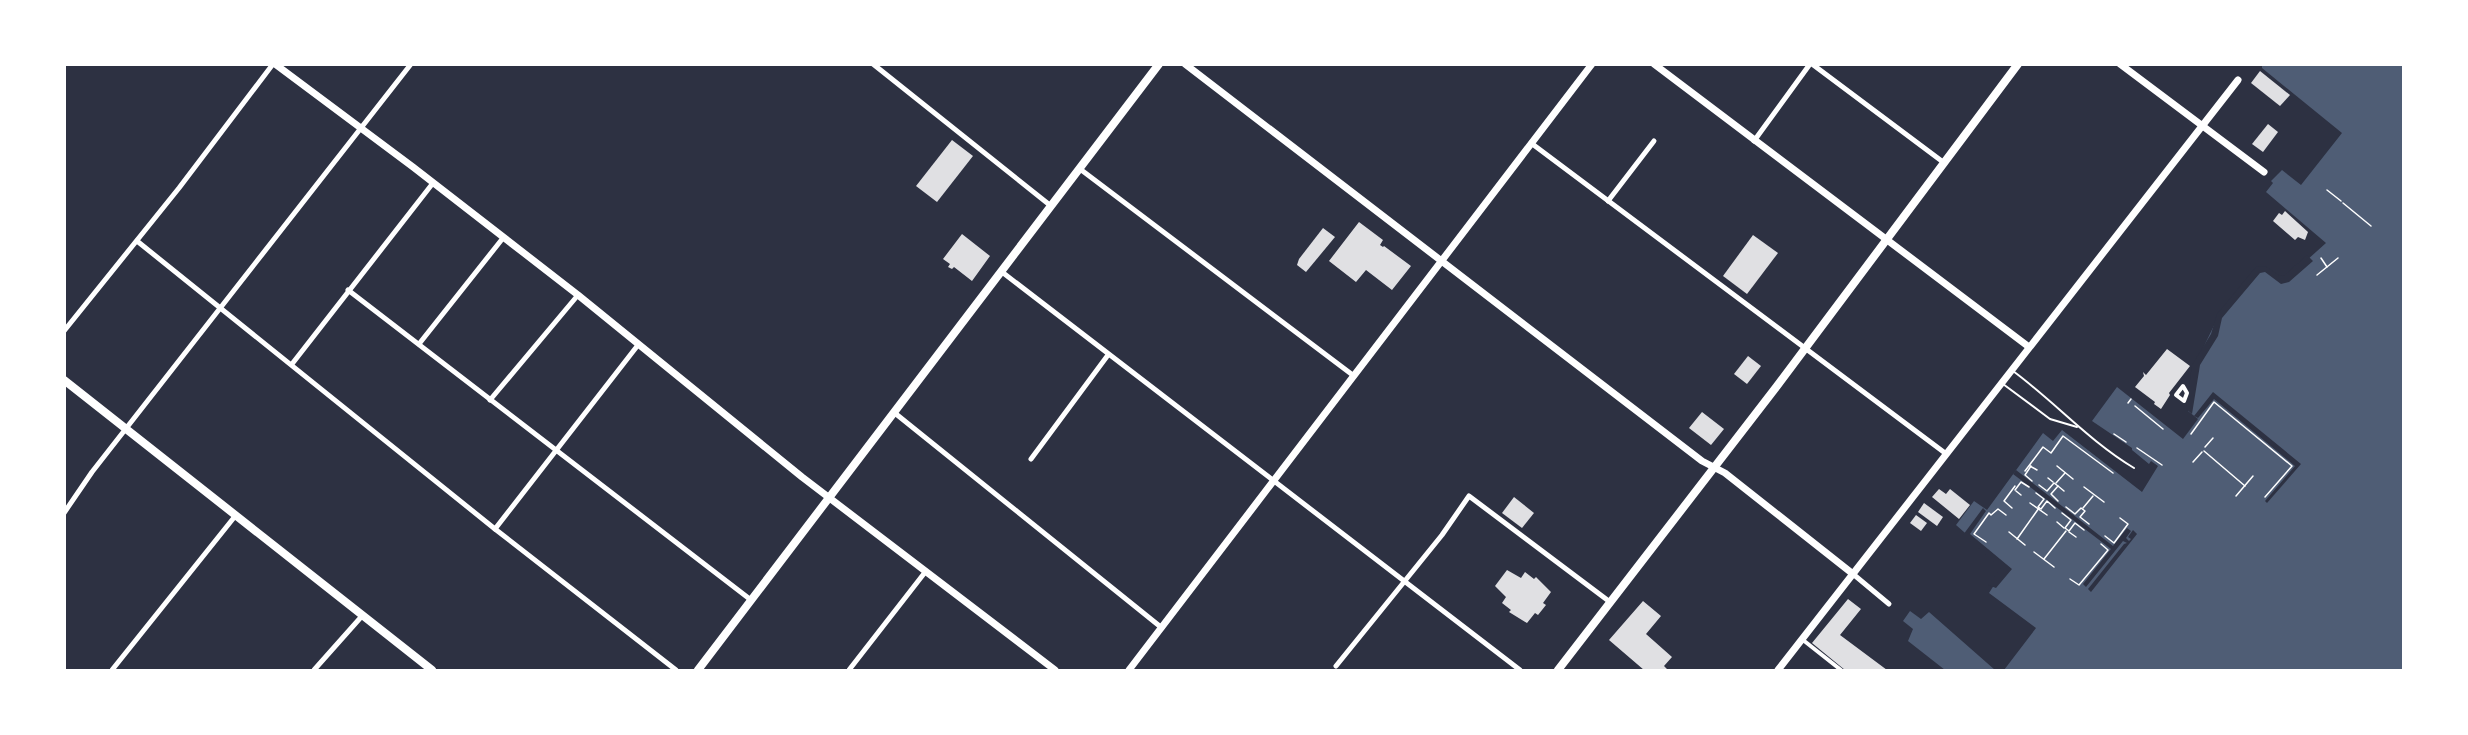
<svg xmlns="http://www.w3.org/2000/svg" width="2468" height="735" viewBox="0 0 2468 735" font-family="'Sofia Sans Condensed',sans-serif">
<rect width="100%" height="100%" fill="#2d3142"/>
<g fill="#4f5d75">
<polygon points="2262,65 2403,65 2403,670 2004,670 2036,628 1989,593 2005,568 1956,525 1974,501 1987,510 2043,433 2053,441 2062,430 2142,492 2158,466 2151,461 2149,464 2132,450 2132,448 2092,421 2117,387 2183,439 2198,419 2188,411 2195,365 2219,315 2258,270 2264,269 2279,279 2287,278 2326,243 2266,192 2273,183 2271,181 2282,170 2301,185 2342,133 2262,68"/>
<polygon points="1910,611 1921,619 1929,612 1995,670 1945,670 1908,641 1913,629 1903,621"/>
</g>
<g fill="#2d3142">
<polygon points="2307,255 2313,261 2289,282 2281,284 2265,272 2260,273 2222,318 2218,336 2200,365 2192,414 2186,409 2192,365 2211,334 2217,314 2256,267 2265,266 2280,276 2285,275"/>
<polygon points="2213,392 2301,464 2267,503 2265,501 2295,466 2214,399 2198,418 2194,416"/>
<polygon points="2016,470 2113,546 2127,528 2131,531 2126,538 2129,541 2131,539 2128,537 2133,530 2137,534 2091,592 2088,589 2124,544 2127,543 2123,541 2086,587 2083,584 2111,549 2013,474"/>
<polygon points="1983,508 1986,511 1970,534 2012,569 1996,588 1988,585 2001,568 1963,535"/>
</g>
<g fill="#e0e0e3">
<polygon points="2260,71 2290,95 2280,106 2251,83"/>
<polygon points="2268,124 2278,132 2263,152 2252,144"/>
<polygon points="952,140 973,156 937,202 916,186"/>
<polygon points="2285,211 2308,232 2305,240 2298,237 2295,240 2273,221 2279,213 2282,215"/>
<polygon points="1359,222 1383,240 1380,245 1383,247 1384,246 1411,266 1392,290 1366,270 1356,282 1329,261"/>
<polygon points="1323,228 1335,237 1306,272 1297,265 1299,259"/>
<polygon points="962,234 990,256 972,281 954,267 952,269 948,267 950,264 943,259"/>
<polygon points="1753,235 1778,253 1747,294 1723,276"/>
<polygon points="2167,349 2190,366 2169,393 2170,395 2161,409 2154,404 2155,402 2135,387 2144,376 2143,372 2146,375"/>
<polygon points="1748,356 1761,366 1747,384 1734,374"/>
<polygon points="1702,412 1724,429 1711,445 1689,428"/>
<polygon points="1939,489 1946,494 1950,489 1970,505 1959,519 1932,497"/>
<polygon points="1514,497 1534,513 1522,528 1502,513"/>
<polygon points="1924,503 1943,517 1937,526 1918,512"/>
<polygon points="1916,515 1927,523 1921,531 1910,523"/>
<polygon points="1507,570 1521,578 1525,572 1534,579 1536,577 1551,592 1543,603 1546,605 1538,615 1535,613 1527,623 1509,612 1511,610 1502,603 1506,597 1495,586"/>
<polygon points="1848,599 1861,609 1840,635 1887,670 1845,670 1812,643"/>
<polygon points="1643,601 1661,616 1646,634 1672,657 1664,666 1667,669 1666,670 1644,670 1609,640"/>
</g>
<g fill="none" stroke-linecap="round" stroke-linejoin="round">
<g stroke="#fff" stroke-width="1.5">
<polyline points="2327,190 2341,201"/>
<polyline points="2343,203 2371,226"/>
<polyline points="2321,258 2327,267"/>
<polyline points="2317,275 2338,258"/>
<polyline points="2128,403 2131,399"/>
<polyline points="2135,406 2163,429"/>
<polyline points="2114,434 2126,442"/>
<polyline points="2191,434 2214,402 2292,466 2265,497"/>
<polyline points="2205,447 2213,438"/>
<polyline points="2137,448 2162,465"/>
<polyline points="2204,451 2245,486"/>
<polyline points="2193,462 2202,452"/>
<polyline points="2030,466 2037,470"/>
<polyline points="2031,466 2025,475 2032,481"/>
<polyline points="2057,466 2073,479"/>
<polyline points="2025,471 2043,447 2051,453 2063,436 2113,473"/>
<polyline points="2048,478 2053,482"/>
<polyline points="2056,483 2065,473"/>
<polyline points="2039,485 2047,491 2054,483 2058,486 2051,494 2058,501"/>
<polyline points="2058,486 2064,491"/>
<polyline points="2084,487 2104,502"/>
<polyline points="2015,490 2021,482 2029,487"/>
<polyline points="2016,491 2021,495"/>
<polyline points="2036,493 2044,499 2038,507 2041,509 2047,501 2055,508"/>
<polyline points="2236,496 2253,476"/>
<polyline points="2030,503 2047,515"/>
<polyline points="2066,507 2075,514 2081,508 2085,511 2080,517 2089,524"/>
<polyline points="2012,508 2004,501 2015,486"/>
<polyline points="2083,508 2093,496"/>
<polyline points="2062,513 2071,520 2065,528 2069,531 2075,523 2084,530"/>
<polyline points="2057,522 2064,528"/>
<polyline points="2009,532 2025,545"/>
<polyline points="2069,532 2076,537"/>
<polyline points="2105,536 2114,543 2128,524 2120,518"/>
<polyline points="2017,539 2039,508"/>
<polyline points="1986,542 1974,534 1989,513 1991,515 1998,509 2006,515"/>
<polyline points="2034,552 2054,567"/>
<polyline points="2044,559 2066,531"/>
<polyline points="2070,579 2079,585 2108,550 2101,544"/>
</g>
<g stroke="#fff" stroke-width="2">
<path d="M2013,371C2055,402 2089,441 2134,468"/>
<polyline points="2003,384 2050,419 2077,427"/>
</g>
<g stroke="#fff" stroke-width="4">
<polygon points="2183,386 2187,393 2184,401 2176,395"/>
<polyline points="1803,640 1841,670"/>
</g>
<g stroke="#fff" stroke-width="5">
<polyline points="873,64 1051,206"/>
<polyline points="1812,64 1943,162"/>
<polyline points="1754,141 1810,64"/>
<polyline points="1531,143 1945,453"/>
<polyline points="1080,169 1354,376"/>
<polyline points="1608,201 1654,141"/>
<polyline points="137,241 495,529 676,670"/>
<polyline points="1002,272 1520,670"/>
<polyline points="348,290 751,600"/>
<polyline points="64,331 179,188 273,64"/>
<polyline points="419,344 503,238"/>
<polyline points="292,364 433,183"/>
<polyline points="490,400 578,295"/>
<polyline points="896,414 1162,628"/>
<polyline points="1031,459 1108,355"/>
<polyline points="64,513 92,472 411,64"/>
<polyline points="495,529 638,345"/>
<polyline points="1853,574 1889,604"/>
<polyline points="1336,666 1442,535 1469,496 1610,602"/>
<polyline points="112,670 236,515"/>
<polyline points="314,670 362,616"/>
<polyline points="849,670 926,571"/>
</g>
<g stroke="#fff" stroke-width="7">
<polyline points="275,64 413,167 578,295 802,477 1055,670"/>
<polyline points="1185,64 1702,461 1725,473 1853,574"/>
<polyline points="1654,64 2029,347"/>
<polyline points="2120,64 2264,172"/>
<polyline points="1129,670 1592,64"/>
<polyline points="1778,670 2238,80"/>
</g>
<g stroke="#fff" stroke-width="8">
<polyline points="64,380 432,670"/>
<polyline points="698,670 1159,64"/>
</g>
<polyline stroke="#fff" stroke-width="8" points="1558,670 1777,386 2018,64"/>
</g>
<rect width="2468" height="735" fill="none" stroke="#ffffff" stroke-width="132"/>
</svg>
